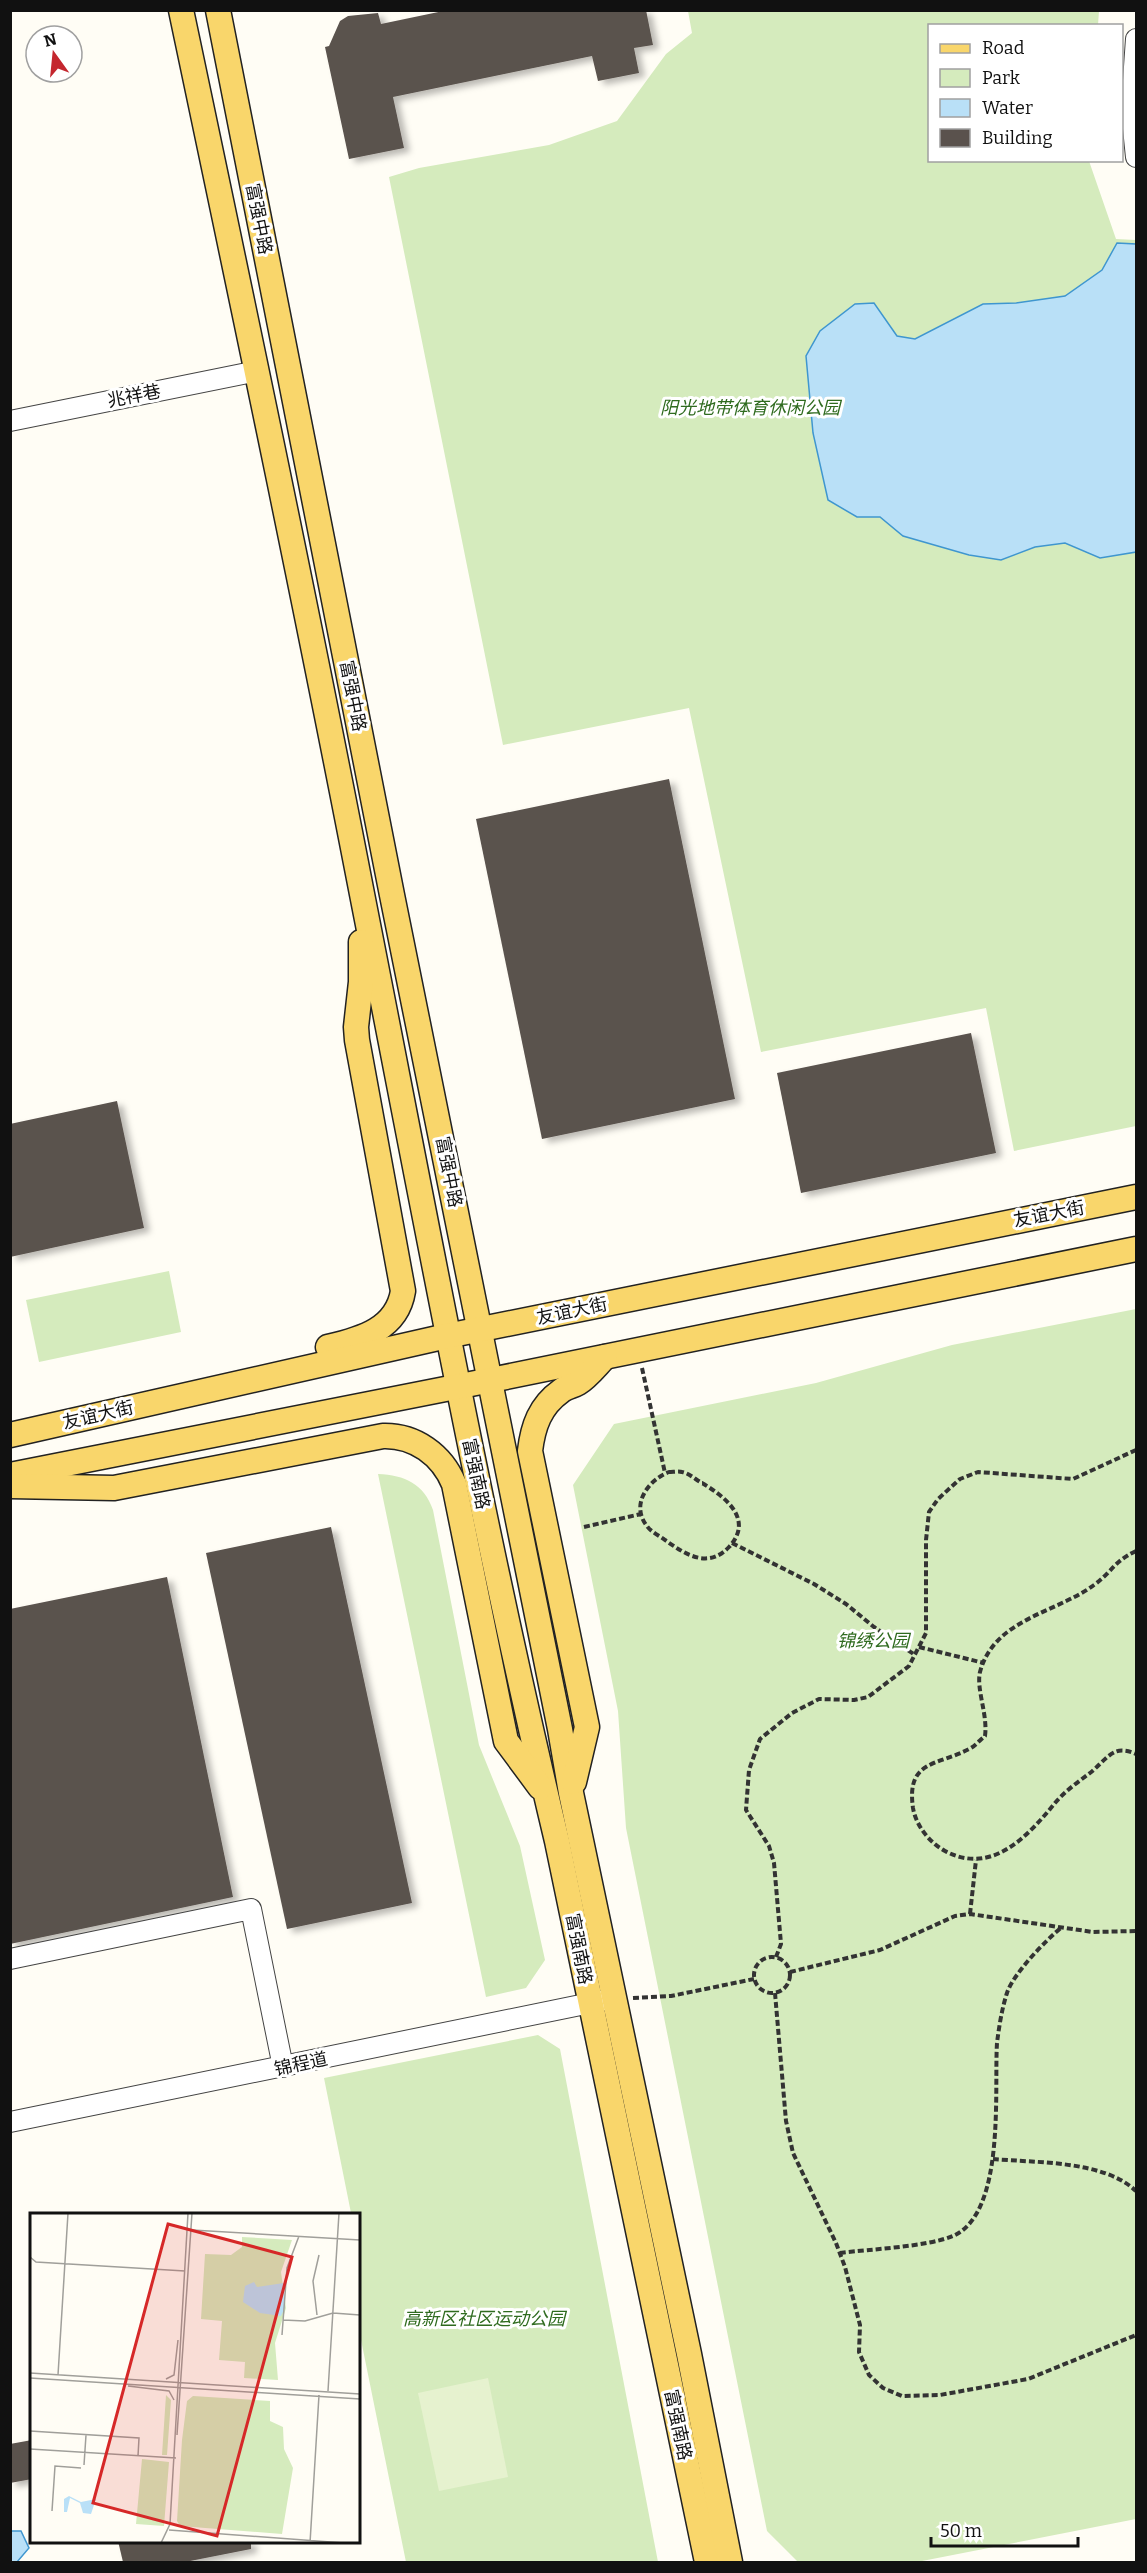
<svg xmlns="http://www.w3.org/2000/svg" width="1147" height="2573" viewBox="0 0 1147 2573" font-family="Bitter,'Noto Sans SC',serif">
<defs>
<filter id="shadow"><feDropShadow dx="6" dy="4" stdDeviation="3" flood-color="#0004"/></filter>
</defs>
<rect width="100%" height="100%" fill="#fffdf5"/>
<g fill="#d5ebbd">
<polygon points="688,11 1099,11 1098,25 930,26 930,160 1089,161 1116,239 1136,240 1136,1126 1014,1151 986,1008 761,1052 689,708 503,745 389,177 419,168 549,145 617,121 666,54 692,33"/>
<polygon points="169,1271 181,1332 39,1362 26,1300"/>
<polygon points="1136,1309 1136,2519 917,2562 798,2562 767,2531 626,1828 618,1711 573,1485 614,1424 816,1383 952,1345"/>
<path d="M378,1474C405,1475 424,1484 433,1510L479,1745L520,1846L545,1960L526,1988L486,1997Z"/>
<polygon points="538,2035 560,2049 658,2562 406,2562 359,2330 358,2214 345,2214 351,2213 324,2078"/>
</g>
<polygon fill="#e6f2cf" points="488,2378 508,2477 439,2491 418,2393"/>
<g fill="#b9e0f7" stroke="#3f96cf" stroke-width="1.5">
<polygon points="1117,243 1136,244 1136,552 1100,558 1065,543 1035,547 1001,560 969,555 903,536 880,517 857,517 828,500 813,433 806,356 820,331 855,304 874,303 897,336 915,339 983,304 1016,303 1065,296 1102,270"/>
<polygon points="11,2531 21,2531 29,2548 17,2562 11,2562"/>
</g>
<g fill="#5a524d" filter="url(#shadow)">
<polygon points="448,10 646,10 653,45 634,48 639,73 598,81 592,56 393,97 404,148 349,159 325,47 329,46 340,21 348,16 378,13 381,24"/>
<polygon points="669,779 735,1099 542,1139 476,819"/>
<polygon points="971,1033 996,1153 801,1193 777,1073"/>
<polygon points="117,1101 144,1228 10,1257 10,1124"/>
<polygon points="331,1527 412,1903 287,1929 206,1553"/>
<polygon points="167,1577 233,1897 10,1944 10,1609"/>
<polygon points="32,2440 32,2479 10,2483 10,2444"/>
<polygon points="118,2541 251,2541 251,2549 185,2562 123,2562"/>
</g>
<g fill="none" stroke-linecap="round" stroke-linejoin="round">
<g stroke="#444" stroke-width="22">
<g id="minor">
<polyline points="1136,39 1131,109 1136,157"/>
<polyline points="10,421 257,371"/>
<polyline points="10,1959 251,1909 283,2067"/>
<polyline points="10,2122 605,2000"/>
</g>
</g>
<g stroke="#222" stroke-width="27">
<g id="major">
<path d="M181,10C243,305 305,599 362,894C424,1210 482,1527 557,1841L707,2562"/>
<polyline points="218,10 392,895 560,1729 571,1793 689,2354 730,2562"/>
<path d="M328,1347C362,1339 397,1329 403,1291L357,1040L356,1027L361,982V942"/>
<polyline points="10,1435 447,1336 1136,1197"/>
<polyline points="10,1475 491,1380 1136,1249"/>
<path d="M10,1486L114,1488L383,1436C415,1435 442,1455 454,1484L506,1741L540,1787"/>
<path d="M574,1782L587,1727L530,1451C533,1426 540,1406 561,1391C566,1387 573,1386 578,1383C588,1377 597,1365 605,1357"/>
</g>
</g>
<g stroke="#333" stroke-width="4" stroke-dasharray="6 3" stroke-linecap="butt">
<polyline points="642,1368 665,1473"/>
<path d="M669,1472C673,1472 679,1471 682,1472C689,1473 696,1480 702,1483C724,1496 755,1519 729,1547C708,1569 686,1555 665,1540C660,1536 651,1532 647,1526C630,1505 648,1480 669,1472Z"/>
<polyline points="584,1527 641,1514"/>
<polyline points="732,1543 814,1584 846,1604 874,1627 915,1655"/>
<path d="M1136,1551C1113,1562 1112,1572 1094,1585C1056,1613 994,1619 980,1672C976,1689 988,1715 985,1736C980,1740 976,1745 971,1748C938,1766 906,1759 913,1808C916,1826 930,1843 945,1851C992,1876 1028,1836 1055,1803C1065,1791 1078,1782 1090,1773C1098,1767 1106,1756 1115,1752C1121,1749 1130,1751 1136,1754"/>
<polyline points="919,1647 984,1663"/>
<polyline points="970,1914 976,1860"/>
<circle cx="772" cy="1975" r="18"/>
<polyline points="776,1957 781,1944 774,1863 769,1846 746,1810 749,1770 760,1739 792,1713 819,1699 854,1700 868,1697 909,1666 926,1633 926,1540 929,1512 938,1499 960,1479 978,1472 1073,1479 1136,1450"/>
<polyline points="790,1972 880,1950 955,1916 970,1914 1093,1932 1136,1931"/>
<polyline points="775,1993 786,2121 793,2153 836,2243 845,2267 860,2325 859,2352 869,2375 883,2388 902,2396 940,2395 1028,2379 1136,2335"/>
<polyline points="633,1998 671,1996 754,1979"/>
<path d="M993,2159C1037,2163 1103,2160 1136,2191"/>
<path d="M840,2253C871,2249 926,2247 953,2236C1006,2213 994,2090 997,2043C999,2027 1002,2008 1007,1993C1013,1974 1046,1940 1062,1927"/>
</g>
<use href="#minor" stroke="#fff" stroke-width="20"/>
<use href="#major" stroke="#f9d66b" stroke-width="24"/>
</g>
<g text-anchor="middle" stroke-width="6" stroke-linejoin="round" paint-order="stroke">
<g font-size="18" fill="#111" stroke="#fff">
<text transform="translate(259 219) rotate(79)" y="6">富强中路</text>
<text transform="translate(134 396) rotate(-11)" y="6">兆祥巷</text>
<text transform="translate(353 696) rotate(79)" y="6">富强中路</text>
<text transform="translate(449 1172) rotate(79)" y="6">富强中路</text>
<text transform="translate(1049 1214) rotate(-11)" y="6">友谊大街</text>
<text transform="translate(572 1311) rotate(-12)" y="6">友谊大街</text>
<text transform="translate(98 1415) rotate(-13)" y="6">友谊大街</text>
<text transform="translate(476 1474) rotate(78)" y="6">富强南路</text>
<text transform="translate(579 1949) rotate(79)" y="6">富强南路</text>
<text transform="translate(301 2064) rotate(-12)" y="6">锦程道</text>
<text transform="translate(678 2425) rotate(78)" y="6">富强南路</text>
</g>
<g font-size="18" font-style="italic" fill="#2f6b1f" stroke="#fff">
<text x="750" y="414">阳光地带体育休闲公园</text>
<text x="873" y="1647">锦绣公园</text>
<text x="484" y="2325">高新区社区运动公园</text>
</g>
</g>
<g transform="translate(30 2213)">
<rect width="330" height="330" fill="#fffdf5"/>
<path d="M212,24L262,27L251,59L256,95L245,130L248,167L214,165L215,149L189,147L192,108L171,106L175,41L201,42L212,34ZM136,182L141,187L137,242H132ZM163,183L240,188V208L253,214L254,236L263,255L252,321L150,313L147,308L152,227L157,188ZM112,246L139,249L134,313L106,311Z" fill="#d5ebbd"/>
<path d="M224,69L227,74L254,70L255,94L251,103L230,100L213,89L215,73ZM39,283L51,289L66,286L61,301L53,300L50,290L40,285L37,299H34V286Z" fill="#b9e0f7"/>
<path fill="none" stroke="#a09f9a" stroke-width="1.5" d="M162,17L330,27M0,44L6,49L155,58M287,102L283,68L289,42M253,107L275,108L303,100L330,102M252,122L257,55L269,23M0,160L330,181M28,162L38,0M0,165L330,186M136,166L144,162L148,127M98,173L139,178L144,187M298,178L309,0M0,218L109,225L108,243M147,222L162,0M0,236L146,245M54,252L56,222M22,298L25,253L51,255M139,317L314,330M131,330L140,311L158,0M280,330L289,182"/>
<path fill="#d62828" fill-opacity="0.15" stroke="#d62828" stroke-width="3" d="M138,11L262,44L187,323L63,290Z"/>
<rect width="330" height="330" fill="none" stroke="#111" stroke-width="3"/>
</g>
<rect width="1147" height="2573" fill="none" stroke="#111111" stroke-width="24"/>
<rect x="928" y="24" width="195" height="138" fill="#ffffff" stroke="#a0a0a0" stroke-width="1.5"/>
<rect x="940" y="44" width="30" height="9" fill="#f9d66b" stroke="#a0a0a0" stroke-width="1.5"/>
<text x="982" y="54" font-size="18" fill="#111111">Road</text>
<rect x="940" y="69" width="30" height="18" fill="#d5ebbd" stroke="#a0a0a0" stroke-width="1.5"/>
<text x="982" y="84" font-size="18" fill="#111111">Park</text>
<rect x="940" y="99" width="30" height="18" fill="#b9e0f7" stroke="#a0a0a0" stroke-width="1.5"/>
<text x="982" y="114" font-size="18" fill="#111111">Water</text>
<rect x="940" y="129" width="30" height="18" fill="#5a524d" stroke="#a0a0a0" stroke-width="1.5"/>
<text x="982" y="144" font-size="18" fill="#111111">Building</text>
<g transform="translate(54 54) rotate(345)"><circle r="28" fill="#ffffff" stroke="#a0a0a0" stroke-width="1.5"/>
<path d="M0-4.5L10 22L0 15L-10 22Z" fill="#c4262e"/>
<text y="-9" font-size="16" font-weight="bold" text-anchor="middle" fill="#111111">N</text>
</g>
<path d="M931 2537v9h147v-9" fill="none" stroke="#111111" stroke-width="3"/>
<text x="940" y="2537" font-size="18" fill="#111111" stroke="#ffffff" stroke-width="4.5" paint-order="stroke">50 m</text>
</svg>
